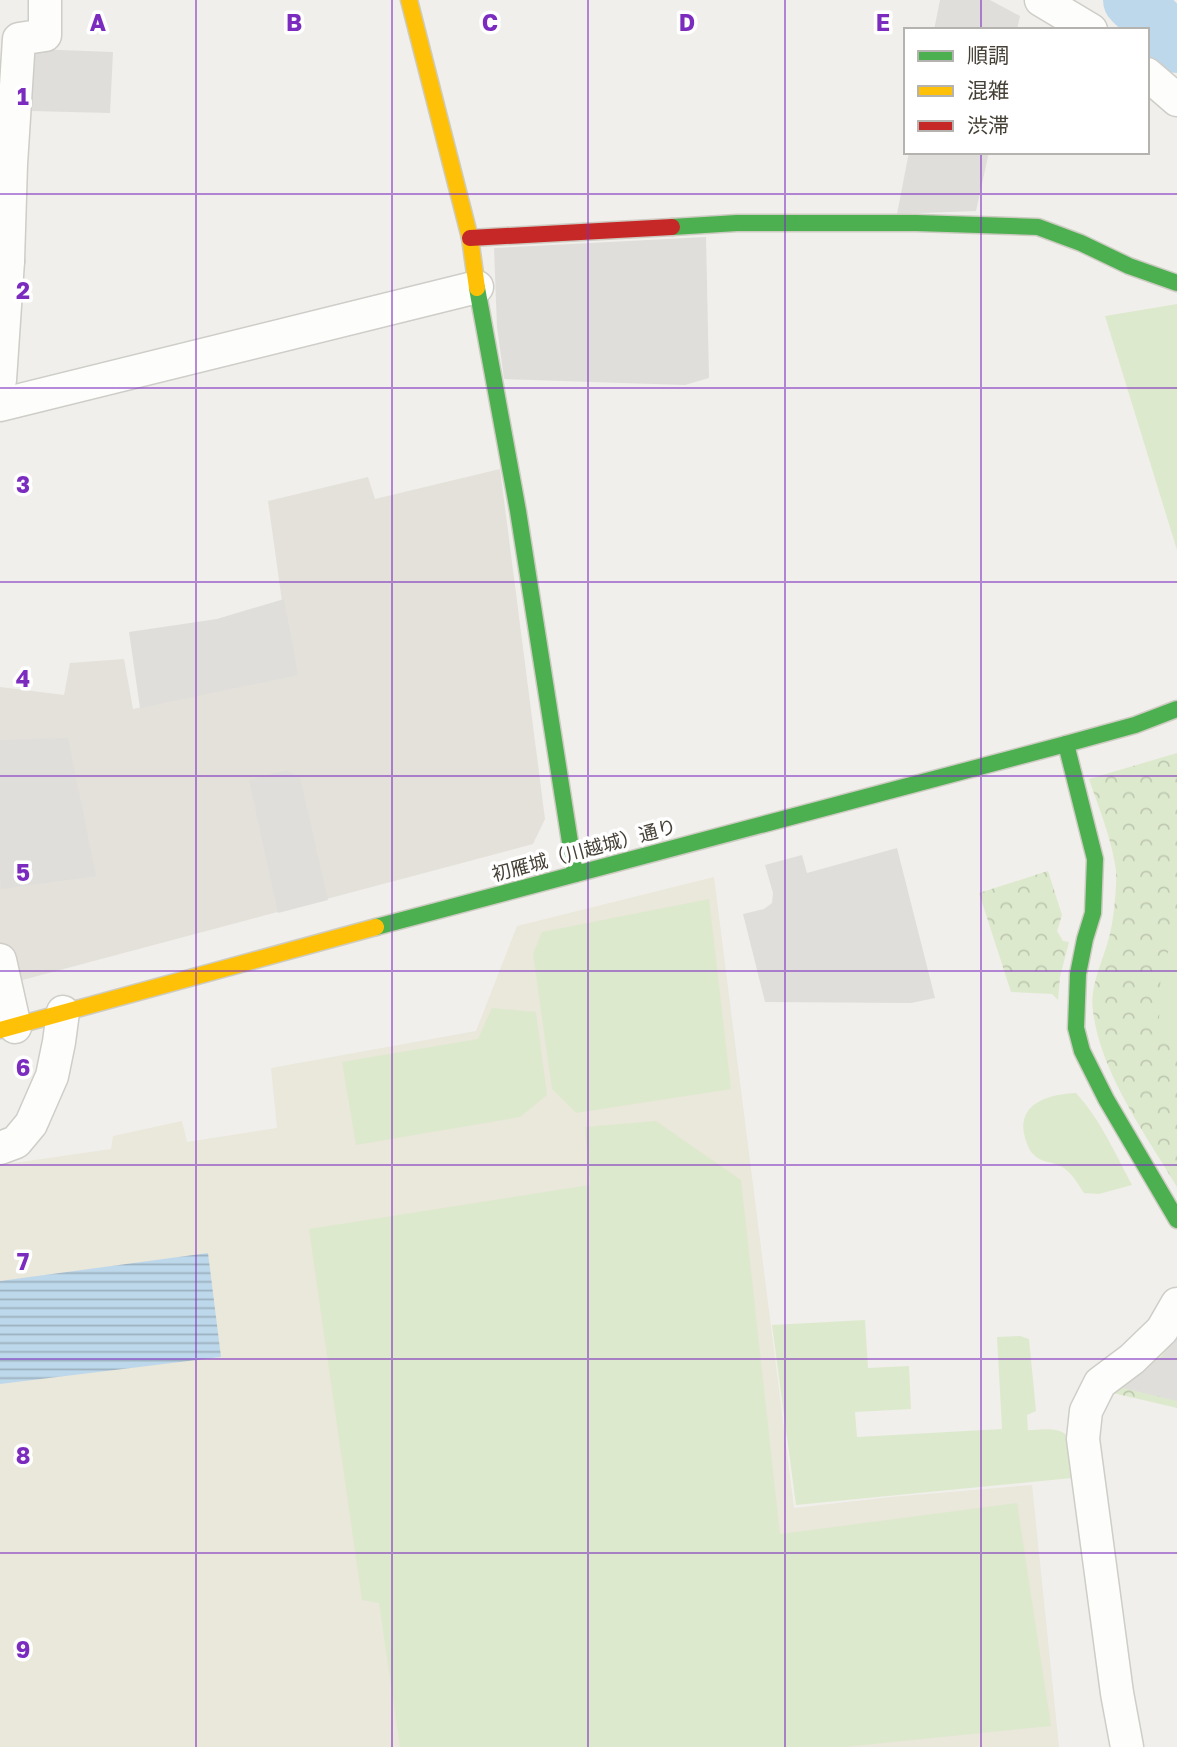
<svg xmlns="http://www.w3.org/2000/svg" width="1177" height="1747" viewBox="0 0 1177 1747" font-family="'Golos Text','Noto Sans JP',sans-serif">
<defs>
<pattern id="park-crowns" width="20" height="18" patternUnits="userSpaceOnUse" patternTransform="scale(1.75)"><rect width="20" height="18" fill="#dde9cd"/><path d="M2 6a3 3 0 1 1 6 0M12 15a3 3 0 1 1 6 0" fill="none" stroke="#bfc9b1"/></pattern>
<pattern id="water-rules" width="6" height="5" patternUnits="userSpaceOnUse" patternTransform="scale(1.75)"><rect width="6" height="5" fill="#bed8eb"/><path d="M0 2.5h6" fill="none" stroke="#9cb1bf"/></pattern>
</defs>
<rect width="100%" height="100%" fill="#f0efeb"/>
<polygon fill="#e3e1d9" points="500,469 545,819 533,844 0,986 0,687 64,695 70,663 124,659 133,709 292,673 268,501 368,477 375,499"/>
<polygon fill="#eae7db" points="714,877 794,1508 891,1497 1032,1485 1059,1747 0,1747 0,1165 111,1149 113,1136 182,1121 187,1142 277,1128 271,1068 476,1031 517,926"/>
<g fill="url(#park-crowns)">
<path d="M1177,753V1187C1146,1135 1100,1072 1093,1011C1089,983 1106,956 1111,929C1114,917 1117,882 1116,871C1112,839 1099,809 1089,779Z"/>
<polygon points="1048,871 1062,915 1057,931 1063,941 1069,942 1060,977 1058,1000 1052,994 1011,992 979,893"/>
<polygon points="1177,1331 1177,1408 1113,1393 1138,1372 1161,1356"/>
</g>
<g fill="#dde9cd">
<polygon points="1177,304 1177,550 1105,316"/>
<polygon points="709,899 731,1089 576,1113 552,1089 533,954 542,932"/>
<polygon points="1177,932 1177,1057 1159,1021 1161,968"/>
<polygon points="492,1008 536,1012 547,1095 520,1117 356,1145 342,1062 478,1039"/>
<path d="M1076,1093C1100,1119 1115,1153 1132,1185L1099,1194L1084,1193C1078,1184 1069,1168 1058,1165C1049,1161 1042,1163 1033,1154C1028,1149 1026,1141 1024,1134C1018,1102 1051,1094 1076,1093Z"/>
<polygon points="656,1121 741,1180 780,1534 1017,1503 1051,1726 844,1747 400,1747 379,1603 362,1600 309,1229 590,1185 585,1127"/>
<path d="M865,1320L868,1368L909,1366L911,1409L855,1412L857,1437L1002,1429L997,1337L1020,1336L1029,1339L1036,1411L1027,1415L1028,1430C1041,1430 1058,1426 1068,1436L1072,1478L796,1505L772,1325Z"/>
</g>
<g fill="#dfdedb">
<polygon points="940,0 990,0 1020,16 1017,30 934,30"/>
<polygon points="33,49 113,52 110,113 31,111"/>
<polygon points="909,152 989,152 976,211 897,214"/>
<polygon points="706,237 709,378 685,385 504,379 497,327 494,248"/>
<polygon points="284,599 298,675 140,708 129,632 217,619"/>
<polygon points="68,738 96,876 1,889 0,878 0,740"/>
<polygon points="287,770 300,778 328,900 278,913 249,780"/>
<polygon points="897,848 935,998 911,1003 765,1002 743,914 764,909 772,903 773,893 765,865 802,855 807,873"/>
<polygon points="1177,1333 1177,1401 1119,1387 1163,1356"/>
</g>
<polygon fill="url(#water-rules)" points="208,1253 221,1357 0,1384 0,1281"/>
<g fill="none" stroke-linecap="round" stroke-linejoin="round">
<polyline stroke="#bed8eb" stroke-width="58" points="1132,0 1177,44"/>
<g stroke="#cecdc8" stroke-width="35">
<g id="street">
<polyline points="1041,0 1091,30"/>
<polyline points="1147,74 1177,100"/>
<polyline points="0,260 8,261 11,164 19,39 45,35 45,0"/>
<polyline points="0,380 8,261"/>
<polyline points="0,405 477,287"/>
<polyline points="0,960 15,1027"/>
<polyline points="0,1148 16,1142 31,1124 52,1076 59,1042 63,1012"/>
<polyline points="1127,1747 1117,1693 1083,1439 1086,1411 1100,1383 1132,1359 1162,1330 1177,1304"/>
</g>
</g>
<g stroke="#ceccc2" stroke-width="19">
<g id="fast">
<polyline points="672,227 737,223 916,223 1038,227 1081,243 1129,266 1177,283"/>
<polyline points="477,288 518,511 575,874"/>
<polyline points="1066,744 1095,859 1093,913 1085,939 1078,974 1076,1028 1082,1051 1106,1099 1177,1220"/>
<polyline points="376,927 1066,744 1135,725 1177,709"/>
</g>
</g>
<g stroke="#ceccc2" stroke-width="19">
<g id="slow">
<polyline points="409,0 470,238 477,288"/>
<polyline points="0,1030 376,927"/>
</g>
</g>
<g stroke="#ceccc2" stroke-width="19">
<polyline id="jam" points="470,238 672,227"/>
</g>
<use href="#street" stroke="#fdfdfc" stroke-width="32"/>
<use href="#fast" stroke="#4caf50" stroke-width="16"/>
<use href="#slow" stroke="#ffc107" stroke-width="16"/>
<use href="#jam" stroke="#c62828" stroke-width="16"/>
</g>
<path fill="none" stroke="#7b2cbf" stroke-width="2" stroke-opacity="0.55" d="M196,0V1747M392,0V1747M588,0V1747M785,0V1747M981,0V30M981,152V1747M0,194H1177M0,388H1177M0,582H1177M0,776H1177M0,971H1177M0,1165H1177M0,1359H1177M0,1553H1177"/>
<g text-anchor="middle" stroke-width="7" stroke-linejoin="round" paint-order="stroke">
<g font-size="19" fill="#464137" stroke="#fff">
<text transform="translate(584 850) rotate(-15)" y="7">初雁城（川越城）通り</text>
</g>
</g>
<g font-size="23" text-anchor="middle" font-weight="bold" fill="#7b2cbf" stroke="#fff" stroke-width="7" stroke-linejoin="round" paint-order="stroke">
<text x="98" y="31">A</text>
<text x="294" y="31">B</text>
<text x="490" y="31">C</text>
<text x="687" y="31">D</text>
<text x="883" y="31">E</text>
<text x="23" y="105">1</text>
<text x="23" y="299">2</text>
<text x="23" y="493">3</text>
<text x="23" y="687">4</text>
<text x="23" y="881">5</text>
<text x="23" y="1076">6</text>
<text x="23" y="1270">7</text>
<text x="23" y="1464">8</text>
<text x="23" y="1658">9</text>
</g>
<rect x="904" y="28" width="245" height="126" fill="#ffffff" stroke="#b5b3af" stroke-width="2"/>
<rect x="918" y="51" width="35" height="10" fill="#4caf50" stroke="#b5b3af" stroke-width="2"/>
<text x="967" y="63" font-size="21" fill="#464137">順調</text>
<rect x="918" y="86" width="35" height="10" fill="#ffc107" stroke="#b5b3af" stroke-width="2"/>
<text x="967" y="98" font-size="21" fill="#464137">混雑</text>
<rect x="918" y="121" width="35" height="10" fill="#c62828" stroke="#b5b3af" stroke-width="2"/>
<text x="967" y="133" font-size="21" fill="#464137">渋滞</text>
</svg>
